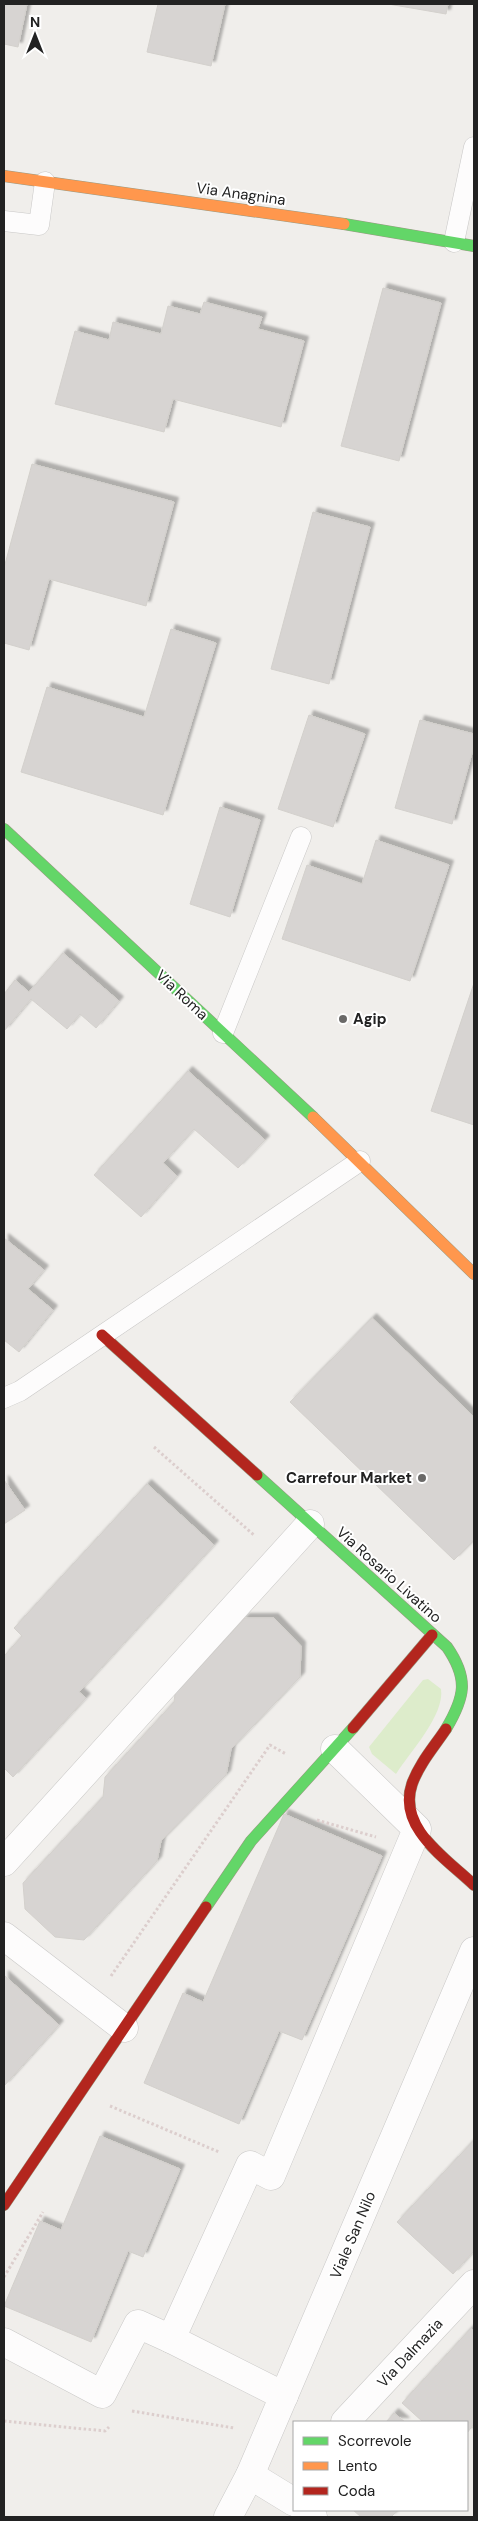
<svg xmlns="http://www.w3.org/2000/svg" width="478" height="2521" viewBox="0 0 478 2521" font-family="'DM Sans',sans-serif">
<defs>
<filter id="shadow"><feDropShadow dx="4.5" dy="-4.5" stdDeviation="1" flood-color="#0004"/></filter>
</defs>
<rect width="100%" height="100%" fill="#f0eeeb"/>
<path fill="#ddeccb" d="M428,1679L441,1689C445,1715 410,1752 396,1774L372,1754L369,1747L423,1680Z"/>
<g fill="#d7d4d2" stroke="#d3d0cc" filter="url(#shadow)">
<polygon points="4,4 27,4 18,47 4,44"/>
<polygon points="158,4 225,4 211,66 147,52"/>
<polygon points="388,4 448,4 446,14"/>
<polygon points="383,288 441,303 399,461 341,446"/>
<polygon points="204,302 262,317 258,329 304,341 281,427 173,399 164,432 55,404 75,331 109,340 113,322 161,334 168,306 200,314"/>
<polygon points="32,464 174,502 146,606 49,579 29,650 4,643 4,568"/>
<polygon points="313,512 370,527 329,684 271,669"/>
<polygon points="171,629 216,643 163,815 21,772 47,687 144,717"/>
<polygon points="309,715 365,734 333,827 278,809"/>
<polygon points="420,720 474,734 474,746 452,824 395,808"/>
<polygon points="220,807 260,820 230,917 190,904"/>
<polygon points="376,840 449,865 410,981 282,939 307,865 362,884"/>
<polygon points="63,953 119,1001 96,1028 80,1014 67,1029 31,999 4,1031 4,994 15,980 29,992"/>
<polygon points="474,983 474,1125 431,1111"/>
<polygon points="188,1071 265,1140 238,1168 194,1129 163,1163 177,1176 141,1217 94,1175"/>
<polygon points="4,1238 44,1270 28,1289 53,1310 19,1352 4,1340"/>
<polygon points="372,1318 474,1417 474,1540 454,1560 290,1402"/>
<polygon points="4,1480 25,1510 4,1524"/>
<polygon points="147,1484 214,1545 79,1692 86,1698 13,1777 4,1768 4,1656 22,1636 14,1628"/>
<polygon points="245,1618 274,1618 301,1646 300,1677 231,1749 226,1775 161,1841 157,1861 84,1940 55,1937 25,1909 23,1883 103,1797 105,1777 174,1702 175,1694"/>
<polygon points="284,1814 382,1856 302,2040 279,2031 239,2124 144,2083 183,1993 203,2002"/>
<polygon points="4,1975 59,2025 4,2086"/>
<polygon points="100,2136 180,2169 143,2257 128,2251 91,2342 4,2306 40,2221 61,2230"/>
<polygon points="474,2140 474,2251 453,2274 397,2222"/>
<polygon points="471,2328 474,2331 474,2424 467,2433 467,2422 423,2422 402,2403"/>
<polygon points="394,2413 405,2422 386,2422"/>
<polygon points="353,2510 398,2510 391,2517 361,2517"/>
</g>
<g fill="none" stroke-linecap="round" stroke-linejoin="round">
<g stroke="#c9c8c7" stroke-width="21">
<g id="lane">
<polyline points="4,221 39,225 45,182"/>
<polyline points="454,242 474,147"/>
<polyline points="223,1033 301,837"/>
<polyline points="4,1398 20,1391 360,1161"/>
</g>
</g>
<g stroke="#c9c8c7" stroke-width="29">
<g id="street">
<polyline points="4,1862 310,1524"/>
<polyline points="4,1936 124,2028"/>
<polyline points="4,2342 102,2394 138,2324 171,2339"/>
<polyline points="284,2396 171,2339 250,2165 271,2176 417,1829 335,1749"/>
<polyline points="345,2422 474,2284"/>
<polyline points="250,2475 294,2502"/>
<polyline points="304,2510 313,2517"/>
<polyline points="228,2517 250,2475 474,1951"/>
</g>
</g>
<g stroke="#999a82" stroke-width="12">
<g id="fast">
<polyline points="344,224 474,246"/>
<polyline points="4,829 313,1117"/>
<path d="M257,1475L447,1647C469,1679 465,1697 446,1729"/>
<polyline points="206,1907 251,1841 353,1728"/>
</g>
</g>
<g stroke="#999a82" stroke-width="12">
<g id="slow">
<polyline points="4,176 344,224"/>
<polyline points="313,1117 474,1274"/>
</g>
</g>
<g stroke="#999a82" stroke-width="12">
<g id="jam">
<polyline points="102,1335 257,1475"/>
<polyline points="353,1728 432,1635"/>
<path d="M446,1729C434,1747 419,1764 412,1784C397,1828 447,1859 474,1885"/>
<polyline points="4,2205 206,1907"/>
</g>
</g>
<g stroke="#dccecd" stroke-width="3" stroke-dasharray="2.5 2.5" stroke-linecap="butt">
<polyline points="154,1447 255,1536"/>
<polyline points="317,1820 376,1837"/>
<polyline points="111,1976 270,1745 286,1754"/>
<polyline points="110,2106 219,2152"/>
<polyline points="4,2277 43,2212"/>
<polyline points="132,2411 234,2428"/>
<polyline points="4,2421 105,2431 109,2427"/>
</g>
<use href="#lane" stroke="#fdfcfc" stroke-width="20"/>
<use href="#street" stroke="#fdfcfc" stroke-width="28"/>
<use href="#fast" stroke="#63d668" stroke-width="11"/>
<use href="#slow" stroke="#ff974d" stroke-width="11"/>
<use href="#jam" stroke="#b3261e" stroke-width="11"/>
</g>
<g fill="#6a6968" stroke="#fff" stroke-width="2">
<circle cx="343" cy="1019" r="5"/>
<circle cx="422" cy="1478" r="5"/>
</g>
<g text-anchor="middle" stroke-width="4" stroke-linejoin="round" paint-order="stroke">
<g font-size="15" fill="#222" stroke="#fff">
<text transform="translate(241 194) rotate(8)" y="5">Via Anagnina</text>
<text transform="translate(182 995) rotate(43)" y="5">Via Roma</text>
<text transform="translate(389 1575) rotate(42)" y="5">Via Rosario Livatino</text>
<text transform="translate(353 2235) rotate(-67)" y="5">Viale San Nilo</text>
<text transform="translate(410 2353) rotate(-47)" y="5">Via Dalmazia</text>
</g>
<g font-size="15" font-weight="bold" fill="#222" stroke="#fff" text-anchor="start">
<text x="353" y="1024">Agip</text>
<text x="412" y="1483" text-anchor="end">Carrefour Market</text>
</g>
</g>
<rect width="478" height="2521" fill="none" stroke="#222222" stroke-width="10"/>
<rect x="293" y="2421" width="175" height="90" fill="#ffffff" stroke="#a7a7a7"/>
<rect x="303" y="2437" width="25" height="8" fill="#63d668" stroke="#a7a7a7"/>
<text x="338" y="2446" font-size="15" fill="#222222">Scorrevole</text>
<rect x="303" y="2462" width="25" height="8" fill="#ff974d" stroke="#a7a7a7"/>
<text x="338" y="2471" font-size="15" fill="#222222">Lento</text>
<rect x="303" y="2487" width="25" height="8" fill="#b3261e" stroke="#a7a7a7"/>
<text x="338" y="2496" font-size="15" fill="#222222">Coda</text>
<g transform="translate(35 35)" stroke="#ffffff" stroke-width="4" paint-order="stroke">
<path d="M0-4L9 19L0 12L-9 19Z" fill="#222222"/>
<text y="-8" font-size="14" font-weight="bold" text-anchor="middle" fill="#222222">N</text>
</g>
</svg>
